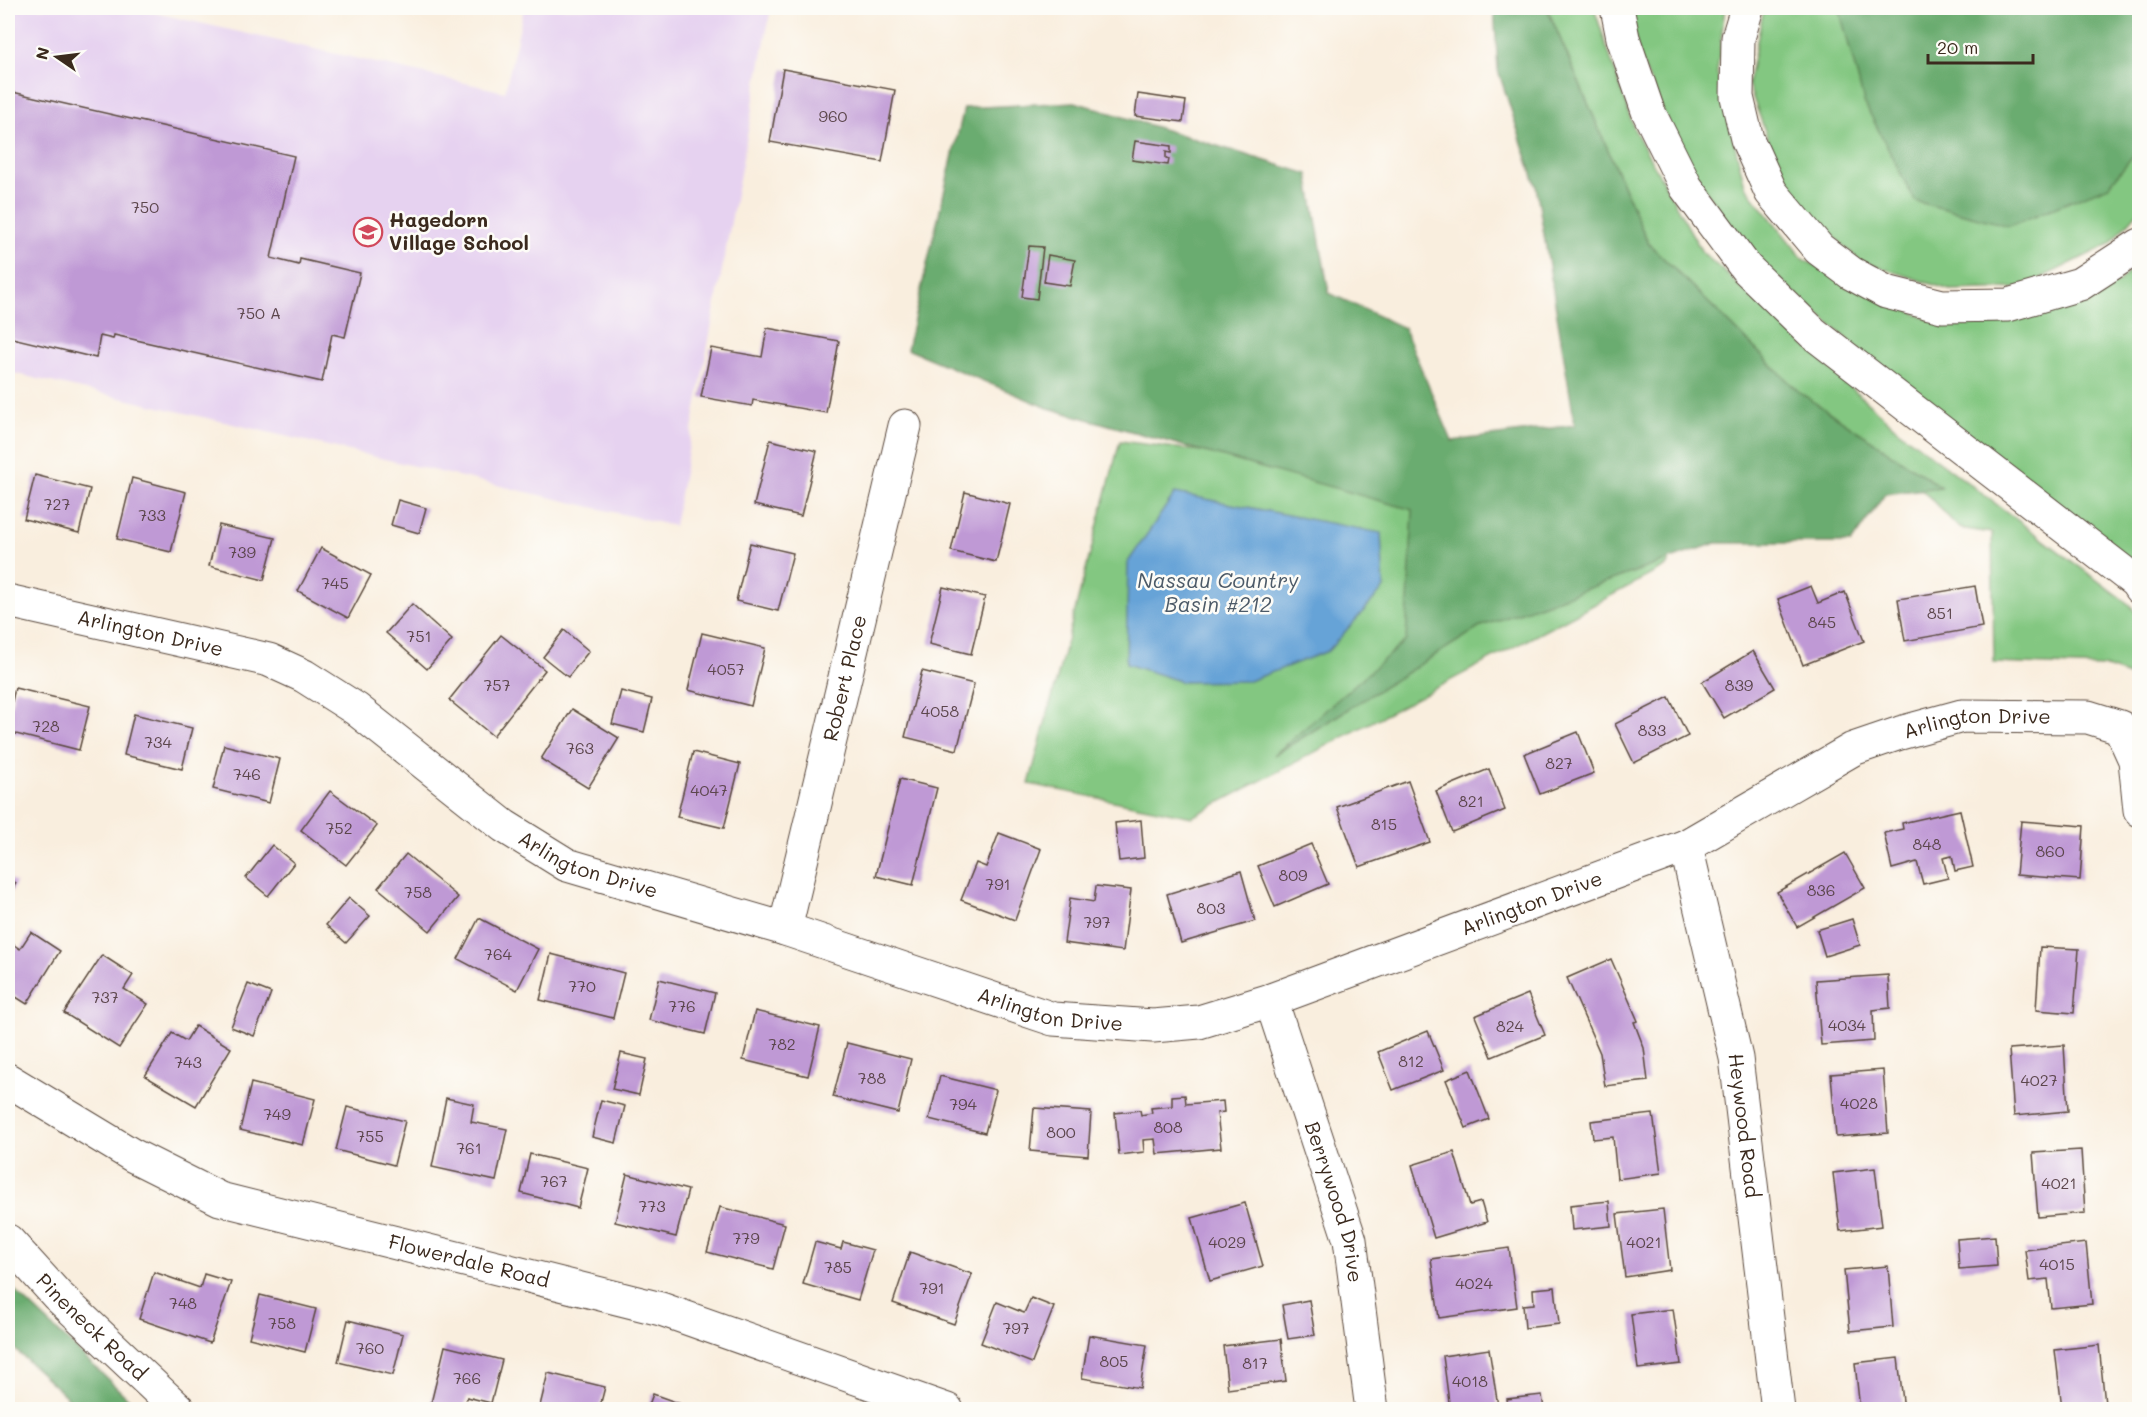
<svg xmlns="http://www.w3.org/2000/svg" width="2147" height="1417" viewBox="0 0 2147 1417" font-family="Mali,sans-serif">
<rect width="100%" height="100%" fill="#fdfcf7"/>
<filter id="ink" filterUnits="userSpaceOnUse"><feTurbulence type="fractalNoise" baseFrequency=".0167" numOctaves="2"/><feDisplacementMap in="SourceGraphic" scale="12" xChannelSelector="R" yChannelSelector="G"/><feConvolveMatrix kernelMatrix="1 2 1 2 8 2 1 2 1" color-interpolation-filters="sRGB"/></filter>
<filter id="wash" filterUnits="userSpaceOnUse"><feTurbulence type="fractalNoise" baseFrequency=".008" numOctaves="4" result="noise"/><feDisplacementMap in="SourceGraphic" scale="24" xChannelSelector="R" yChannelSelector="G"/><feGaussianBlur stdDeviation="1.35" result="paint"/><feColorMatrix in="noise" values="0 0 0 0 0 0 0 0 0 0 0 0 0 0 0 0 0 1.4 0 .05"/><feComposite in="paint" operator="in"/></filter>
<g filter="url(#wash)">
<rect width="100%" height="100%" fill="#f9eede"/>
<polygon fill="#e6d2f0" points="8,8 133,8 505,92 524,8 771,8 674,526 8,372"/>
<g fill="#83c781" stroke="#5f7850" stroke-width="1.5">
<polygon points="1547,8 1594,8 1634,129 1702,252 1898,430 2130,605 2139,617 2139,690 2129,676 2103,667 1994,663 1992,533 1959,528 1921,489 1940,486 1799,392 1648,243"/>
<polygon points="1630,8 1725,8 1717,73 1745,186 1804,260 1927,319 2036,315 2118,283 2139,261 2139,568 1885,373 1744,248 1682,155 1638,53"/>
<polygon points="1764,8 2139,8 2139,211 2110,244 2021,288 1950,290 1860,261 1787,192 1748,84"/>
<polygon points="1120,441 1684,511 1667,566 1192,817 1029,784"/>
</g>
<g fill="#6aac6f" stroke="#526b46" stroke-width="1.5">
<polygon points="1494,8 1547,8 1648,243 1799,392 1941,487 1885,494 1851,543 1716,543 1482,626 1274,755 1406,640 1413,510 1048,408 907,349 964,108 1075,102 1308,174 1329,293 1404,328 1452,441 1575,425 1536,186 1498,70"/>
<polygon points="1839,8 2139,8 2139,148 2109,186 2009,226 1915,201 1864,102"/>
<polygon points="8,1284 139,1409 80,1409 8,1343"/>
</g>
<polygon fill="#66a3d7" stroke="#50667a" stroke-width="1.5" points="1175,493 1381,533 1384,588 1328,651 1249,681 1183,682 1126,664 1128,562"/>
<g id="blocks">
<g fill="#bf99d5">
<polygon points="783,69 895,90 882,162 770,142"/>
<polygon points="8,91 294,156 271,258 299,265 300,259 360,273 345,337 332,334 322,382 114,335 113,339 100,336 96,358 8,337"/>
<polygon points="1138,94 1186,101 1183,122 1135,116"/>
<polygon points="1135,141 1171,146 1171,153 1166,152 1166,158 1169,159 1168,165 1132,160"/>
<polygon points="1029,246 1043,247 1037,299 1022,297"/>
<polygon points="1048,255 1075,260 1070,286 1044,282"/>
<polygon points="767,328 839,341 826,413 753,400 752,406 701,397 711,348 762,357"/>
<polygon points="770,440 817,451 801,516 754,505"/>
<polygon points="35,475 90,489 79,533 24,519"/>
<polygon points="132,478 186,492 171,552 117,539"/>
<polygon points="965,492 1010,504 996,562 951,551"/>
<polygon points="398,500 426,508 419,533 391,525"/>
<polygon points="219,525 275,538 264,580 209,566"/>
<polygon points="750,543 793,553 778,611 736,601"/>
<polygon points="321,548 371,575 348,618 298,591"/>
<polygon points="1811,586 1818,603 1845,592 1864,641 1803,665 1778,599"/>
<polygon points="1975,586 1982,627 1905,641 1898,599"/>
<polygon points="943,587 985,597 971,654 929,644"/>
<polygon points="412,604 452,640 427,669 386,633"/>
<polygon points="564,630 589,651 568,677 543,657"/>
<polygon points="702,633 765,648 751,706 688,690"/>
<polygon points="501,635 545,670 493,736 449,700"/>
<polygon points="1753,651 1775,688 1724,718 1702,682"/>
<polygon points="922,671 974,684 957,750 905,737"/>
<polygon points="15,688 90,706 79,750 8,732 8,719"/>
<polygon points="621,691 652,699 644,732 612,724"/>
<polygon points="1669,697 1688,736 1634,763 1615,724"/>
<polygon points="572,709 619,738 588,788 541,759"/>
<polygon points="134,714 192,728 182,769 124,755"/>
<polygon points="1578,732 1594,773 1540,794 1524,754"/>
<polygon points="224,745 280,759 269,803 213,789"/>
<polygon points="693,752 740,764 724,828 677,817"/>
<polygon points="1489,769 1505,810 1452,832 1436,791"/>
<polygon points="900,779 937,788 913,885 876,876"/>
<polygon points="1408,781 1430,842 1359,867 1337,807"/>
<polygon points="330,791 377,826 346,865 301,830"/>
<polygon points="1960,810 1973,867 1955,871 1952,856 1943,858 1948,878 1923,884 1917,862 1892,869 1884,833 1903,829 1902,823"/>
<polygon points="1141,820 1144,858 1119,861 1115,823"/>
<polygon points="2021,821 2084,826 2080,880 2016,875"/>
<polygon points="999,833 1041,849 1015,920 961,900 976,863 986,867"/>
<polygon points="1311,844 1328,884 1275,907 1258,866"/>
<polygon points="272,845 294,863 268,896 246,878"/>
<polygon points="1845,853 1865,888 1797,927 1777,892"/>
<polygon points="406,854 458,897 430,931 378,888"/>
<polygon points="1241,871 1255,921 1181,943 1167,894"/>
<polygon points="8,878 16,883 8,898"/>
<polygon points="1096,886 1131,890 1123,951 1064,943 1070,898 1094,902"/>
<polygon points="349,898 370,916 346,943 326,925"/>
<polygon points="479,918 538,949 517,990 458,959"/>
<polygon points="1852,919 1860,945 1825,956 1817,930"/>
<polygon points="31,932 60,951 27,1004 8,992 8,941 20,949"/>
<polygon points="2040,947 2079,949 2074,1013 2036,1010"/>
<polygon points="551,954 624,973 613,1018 540,1000"/>
<polygon points="102,955 133,975 124,989 148,1004 119,1048 64,1013"/>
<polygon points="1611,959 1638,1021 1634,1022 1644,1048 1648,1081 1605,1086 1600,1053 1567,978"/>
<polygon points="1888,975 1890,1008 1873,1010 1874,1041 1821,1045 1816,980"/>
<polygon points="659,979 715,993 705,1034 649,1020"/>
<polygon points="248,984 271,993 254,1036 231,1027"/>
<polygon points="1528,994 1545,1035 1492,1057 1475,1016"/>
<polygon points="755,1011 820,1027 808,1076 743,1060"/>
<polygon points="195,1026 231,1048 196,1106 145,1076 172,1033 186,1041"/>
<polygon points="1428,1031 1444,1070 1393,1090 1378,1052"/>
<polygon points="847,1043 911,1059 898,1113 833,1097"/>
<polygon points="2064,1045 2068,1111 2014,1116 2009,1049"/>
<polygon points="621,1053 647,1059 639,1095 612,1089"/>
<polygon points="1470,1070 1489,1119 1466,1128 1446,1080"/>
<polygon points="1883,1070 1888,1133 1836,1137 1831,1074"/>
<polygon points="940,1076 996,1090 985,1133 929,1119"/>
<polygon points="251,1083 315,1099 303,1145 240,1130"/>
<polygon points="1185,1095 1186,1104 1223,1101 1224,1112 1217,1113 1221,1148 1157,1154 1155,1139 1143,1140 1144,1152 1119,1155 1115,1113 1140,1110 1141,1115 1152,1113 1151,1108 1172,1106 1172,1096"/>
<polygon points="446,1098 474,1104 471,1122 507,1129 496,1181 432,1167"/>
<polygon points="601,1100 625,1106 616,1143 592,1137"/>
<polygon points="347,1107 405,1121 394,1165 336,1150"/>
<polygon points="1034,1108 1091,1112 1088,1156 1030,1151"/>
<polygon points="1653,1114 1661,1173 1617,1179 1613,1137 1593,1139 1591,1121"/>
<polygon points="2081,1150 2085,1213 2038,1217 2033,1153"/>
<polygon points="1454,1152 1470,1205 1481,1202 1487,1222 1434,1238 1412,1165"/>
<polygon points="530,1154 588,1168 578,1208 521,1193"/>
<polygon points="1875,1168 1882,1226 1840,1231 1833,1173"/>
<polygon points="627,1174 688,1190 676,1237 615,1222"/>
<polygon points="1609,1201 1611,1226 1572,1230 1570,1205"/>
<polygon points="1245,1203 1263,1266 1210,1281 1192,1218"/>
<polygon points="720,1207 785,1224 773,1269 707,1252"/>
<polygon points="1663,1209 1670,1270 1625,1277 1617,1214"/>
<polygon points="1995,1236 1997,1266 1959,1269 1957,1239"/>
<polygon points="815,1242 841,1249 843,1242 873,1250 858,1300 803,1284"/>
<polygon points="2086,1243 2092,1304 2051,1308 2048,1279 2029,1281 2025,1250"/>
<polygon points="1509,1248 1517,1307 1439,1318 1431,1259"/>
<polygon points="910,1252 972,1274 954,1324 893,1303"/>
<polygon points="1888,1266 1893,1327 1850,1331 1844,1270"/>
<polygon points="154,1272 200,1288 204,1274 231,1282 210,1343 139,1319"/>
<polygon points="1555,1287 1559,1324 1525,1328 1523,1305 1534,1304 1533,1289"/>
<polygon points="260,1295 316,1309 305,1352 249,1338"/>
<polygon points="1031,1298 1054,1307 1032,1363 981,1343 997,1302 1024,1313"/>
<polygon points="1309,1300 1315,1335 1288,1339 1282,1305"/>
<polygon points="1673,1309 1681,1364 1638,1369 1631,1314"/>
<polygon points="348,1320 403,1334 393,1375 338,1362"/>
<polygon points="1089,1335 1147,1345 1140,1388 1082,1378"/>
<polygon points="1281,1339 1286,1381 1228,1389 1223,1346"/>
<polygon points="2099,1345 2105,1404 2062,1408 2055,1350"/>
<polygon points="445,1346 502,1360 491,1403 467,1397 464,1410 440,1410 430,1407"/>
<polygon points="1489,1349 1498,1406 1471,1410 1450,1410 1443,1356"/>
<polygon points="1898,1358 1904,1410 1860,1410 1855,1363"/>
<polygon points="548,1373 605,1387 599,1410 539,1410"/>
<polygon points="653,1394 695,1409 695,1410 647,1410"/>
<polygon points="1542,1395 1544,1410 1508,1410 1507,1399"/>
<polygon points="1684,1404 1684,1410 1651,1410 1651,1408"/>
</g>
</g>
</g>
<g filter="url(#ink)">
<use href="#blocks" fill-opacity="0" stroke="#58473b" stroke-width="1.5"/>
<g fill="none" stroke-linecap="round" stroke-linejoin="round">
<g stroke="#58473b" stroke-width="35">
<g id="minor">
<path id="s1" d="M8,601L269,660L304,676L356,709L504,826L567,865L785,929L1053,1019L1153,1026L1199,1022L1271,1000L1686,846L1853,749L1900,733L1962,716L2088,717L2120,727L2135,760L2140,810"/>
<path id="s2" d="M1686,846L1736,1058L1778,1410"/>
<path id="s3" d="M785,929L905,426"/>
<path id="s4" d="M1271,1000L1350,1240L1372,1410"/>
<path id="s5" d="M8,1080L132,1155L220,1199L661,1309L947,1410"/>
<path id="s6" d="M8,1241L57,1295L179,1410"/>
</g>
</g>
<g stroke="#58473b" stroke-width="35">
<g id="motorway">
<polyline points="1617,8 1623,38 1648,111 1686,187 1746,268 1813,333 2136,582 2140,588"/>
<polyline points="1747,8 1738,38 1737,97 1747,139 1771,192 1819,249 1851,273 1886,292 1942,306 2008,305 2080,284 2140,245"/>
</g>
</g>
<use href="#minor" stroke="#fff" stroke-width="33"/>
<use href="#motorway" stroke="#fff" stroke-width="33"/>
</g>
</g>
<defs>
<g id="school-ring" transform="scale(1.5)"><circle r="9.5" fill="#fdfcf7" stroke="#d1495b" stroke-width="1.5"/><path d="M0-5L7-2L0 1L-7-2ZM-4 1L0 2.5L4 1V4Q0 6-4 4Z" fill="#d1495b"/></g>
</defs>
<g fill-rule="evenodd">
<use href="#school-ring" x="368" y="232"/>
</g>
<g text-anchor="middle" stroke-width="5" stroke-linejoin="round" paint-order="stroke">
<g font-size="16" fill="#5c464c">
<text x="833" y="122">960</text>
<text x="145" y="213">750</text>
<text x="259" y="319">750 A</text>
<text x="57" y="510">727</text>
<text x="152" y="521">733</text>
<text x="242" y="558">739</text>
<text x="335" y="589">745</text>
<text x="1940" y="619">851</text>
<text x="1822" y="628">845</text>
<text x="419" y="642">751</text>
<text x="726" y="675">4057</text>
<text x="497" y="691">757</text>
<text x="1739" y="691">839</text>
<text x="940" y="717">4058</text>
<text x="46" y="732">728</text>
<text x="1652" y="736">833</text>
<text x="158" y="748">734</text>
<text x="580" y="754">763</text>
<text x="1559" y="769">827</text>
<text x="247" y="780">746</text>
<text x="709" y="796">4047</text>
<text x="1471" y="807">821</text>
<text x="1384" y="830">815</text>
<text x="339" y="834">752</text>
<text x="1927" y="850">848</text>
<text x="2050" y="857">860</text>
<text x="1293" y="881">809</text>
<text x="998" y="890">791</text>
<text x="1821" y="896">836</text>
<text x="418" y="898">758</text>
<text x="1211" y="914">803</text>
<text x="1097" y="928">797</text>
<text x="498" y="960">764</text>
<text x="582" y="992">770</text>
<text x="105" y="1003">737</text>
<text x="682" y="1012">776</text>
<text x="1847" y="1031">4034</text>
<text x="1510" y="1032">824</text>
<text x="782" y="1050">782</text>
<text x="1411" y="1067">812</text>
<text x="188" y="1068">743</text>
<text x="872" y="1084">788</text>
<text x="2039" y="1086">4027</text>
<text x="1859" y="1109">4028</text>
<text x="963" y="1110">794</text>
<text x="277" y="1120">749</text>
<text x="1168" y="1133">808</text>
<text x="1061" y="1138">800</text>
<text x="370" y="1142">755</text>
<text x="469" y="1154">761</text>
<text x="554" y="1187">767</text>
<text x="2059" y="1189">4021</text>
<text x="652" y="1212">773</text>
<text x="746" y="1244">779</text>
<text x="1227" y="1248">4029</text>
<text x="1644" y="1248">4021</text>
<text x="2057" y="1270">4015</text>
<text x="838" y="1273">785</text>
<text x="1474" y="1289">4024</text>
<text x="932" y="1294">791</text>
<text x="183" y="1309">748</text>
<text x="282" y="1329">758</text>
<text x="1016" y="1334">797</text>
<text x="370" y="1354">760</text>
<text x="1114" y="1367">805</text>
<text x="1255" y="1369">817</text>
<text x="467" y="1384">766</text>
<text x="1470" y="1387">4018</text>
</g>
<g font-size="20" font-weight="bold" fill="#3b2a1e" stroke="#fdfcf7" text-anchor="start">
<text x="389" y="227">Hagedorn<tspan x="389" dy="23">Village School</tspan></text>
</g>
<g font-size="20" fill="#3b2a1e" stroke="#fdfcf7">
<text dy="7" stroke="none"><textPath href="#s1" startOffset="146">Arlington Drive</textPath></text>
<text dy="7" stroke="none"><textPath href="#s3" startOffset="258">Robert Place</textPath></text>
<text dy="7" stroke="none"><textPath href="#s1" startOffset="2126">Arlington Drive</textPath></text>
<text dy="7" stroke="none"><textPath href="#s1" startOffset="650">Arlington Drive</textPath></text>
<text dy="7" stroke="none"><textPath href="#s1" startOffset="1640">Arlington Drive</textPath></text>
<text dy="7" stroke="none"><textPath href="#s1" startOffset="1136">Arlington Drive</textPath></text>
<text dy="7" stroke="none"><textPath href="#s2" startOffset="286">Heywood Road</textPath></text>
<text dy="7" stroke="none"><textPath href="#s4" startOffset="212">Berrywood Drive</textPath></text>
<text dy="7" stroke="none"><textPath href="#s5" startOffset="500">Flowerdale Road</textPath></text>
<text dy="7" stroke="none"><textPath href="#s6" startOffset="120">Pineneck Road</textPath></text>
</g>
<g font-size="21" font-style="italic" fill="#4c5a68" stroke="#fdfcf7">
<text x="1218" y="588">Nassau Country<tspan x="1218" dy="24">Basin #212</tspan></text>
</g>
</g>
<rect width="2147" height="1417" fill="none" stroke="#fdfcf7" stroke-width="30"/>
<g transform="translate(57 57) rotate(284)" stroke="#fdfcf7" stroke-width="4.5" paint-order="stroke">
<path d="M0-4.5L10 22L0 15L-10 22Z" fill="#3b2a1e"/>
<text y="-9" font-size="16" font-weight="bold" text-anchor="middle" fill="#3b2a1e">N</text>
</g>
<path d="M1928 54v9h105v-9" fill="none" stroke="#3b2a1e" stroke-width="3"/>
<text x="1937" y="54" font-size="18" fill="#3b2a1e" stroke="#fdfcf7" stroke-width="4.5" paint-order="stroke">20 m</text>
</svg>
